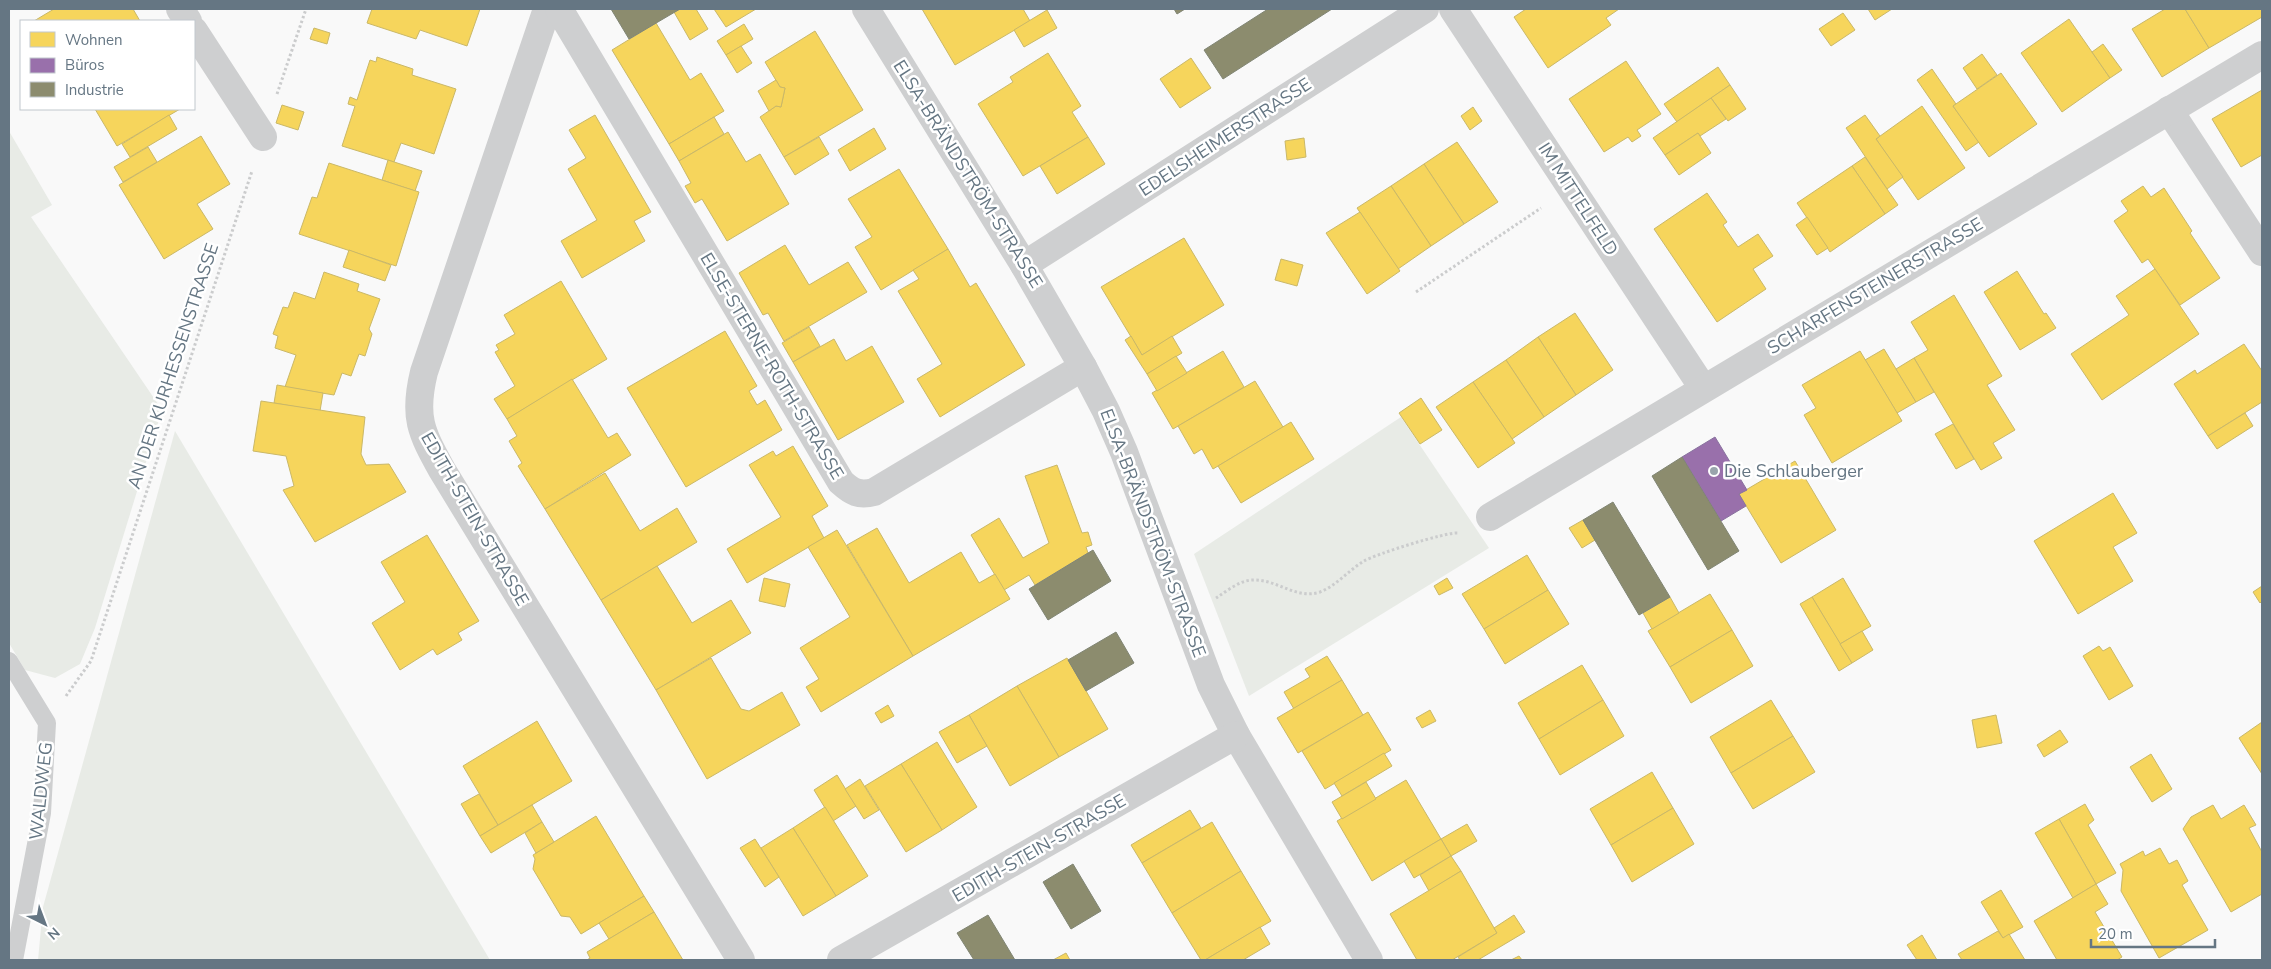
<svg xmlns="http://www.w3.org/2000/svg" width="2271" height="969" viewBox="0 0 2271 969" font-family="'Nunito Sans',sans-serif">
<rect width="100%" height="100%" fill="#f9f9f9"/>
<g fill="#e8ebe6">
<polygon points="9,131 52,205 31,217 162,410 95,628 80,664 55,678 25,670 9,643"/>
<polygon points="1401,417 1489,548 1249,696 1194,554"/>
<polygon points="175,431 490,960 38,960 43,907"/>
</g>
<g fill="#f6d55c" stroke="#cab868">
<polygon points="54,9 133,9 140,21 34,21"/>
<polygon points="372,9 480,9 467,46 420,30 416,39 367,23"/>
<polygon points="680,9 696,9 708,29 690,40 674,12"/>
<polygon points="714,9 756,9 726,27"/>
<polygon points="922,9 1023,9 1030,21 955,65"/>
<polygon points="1526,9 1619,9 1606,18 1611,25 1548,68 1514,17"/>
<polygon points="1868,9 1892,9 1875,20"/>
<polygon points="2165,9 2185,9 2209,48 2162,77 2132,29"/>
<polygon points="2185,9 2262,9 2262,17 2209,48"/>
<polygon points="1047,10 1057,28 1024,47 1014,30"/>
<polygon points="1843,13 1855,30 1831,46 1819,29"/>
<polygon points="2069,19 2110,78 2062,112 2021,53"/>
<polygon points="656,23 690,80 701,73 724,111 669,144 612,50"/>
<polygon points="744,24 753,39 726,55 717,41"/>
<polygon points="314,28 330,33 327,44 310,39"/>
<polygon points="815,31 863,110 784,157 760,117 776,106 781,107 785,88 780,87 765,62"/>
<polygon points="2103,44 2122,70 2110,78 2092,52"/>
<polygon points="741,46 752,63 737,73 726,55"/>
<polygon points="1048,53 1081,106 1072,112 1088,137 1023,176 978,104 1013,82 1010,77"/>
<polygon points="1982,54 1997,75 1977,89 1963,68"/>
<polygon points="377,57 413,69 412,75 456,89 434,154 401,143 394,162 342,146 355,106 348,104 350,97 357,100 370,60 376,62"/>
<polygon points="1191,58 1211,88 1180,108 1160,79"/>
<polygon points="1626,61 1661,114 1637,130 1641,136 1632,142 1628,137 1604,152 1569,99"/>
<polygon points="1718,67 1730,85 1677,122 1664,104"/>
<polygon points="1932,69 1956,104 1953,106 1979,142 1966,151 1917,80"/>
<polygon points="2001,73 2037,124 1989,157 1953,106"/>
<polygon points="776,80 780,87 785,88 781,107 776,106 769,111 758,91"/>
<polygon points="1730,85 1746,109 1728,121 1711,98"/>
<polygon points="2262,90 2262,155 2241,167 2212,119"/>
<polygon points="1711,98 1726,119 1700,136 1698,133 1665,155 1653,138"/>
<polygon points="282,105 304,112 298,130 276,123"/>
<polygon points="1922,106 1965,168 1918,200 1876,139"/>
<polygon points="1473,107 1482,121 1470,130 1461,116"/>
<polygon points="95,109 180,109 117,146"/>
<polygon points="169,115 177,129 130,157 122,144"/>
<polygon points="595,115 651,212 634,221 645,241 582,278 561,241 597,220 568,169 586,158 569,130"/>
<polygon points="1865,115 1880,136 1876,139 1903,177 1887,189 1846,128"/>
<polygon points="714,117 724,134 679,161 669,144"/>
<polygon points="874,128 886,149 850,171 838,150"/>
<polygon points="728,132 746,162 760,154 789,204 727,241 702,199 695,203 685,186 691,183 679,161"/>
<polygon points="1698,133 1711,153 1679,175 1665,155"/>
<polygon points="201,136 230,184 197,204 213,229 164,259 119,185"/>
<polygon points="819,137 829,154 795,175 784,157"/>
<polygon points="1088,137 1105,164 1057,194 1040,166"/>
<polygon points="1304,138 1306,157 1287,160 1285,141"/>
<polygon points="1457,142 1498,202 1464,224 1424,164"/>
<polygon points="148,147 157,162 123,182 114,167"/>
<polygon points="1865,157 1898,205 1885,214 1852,166"/>
<polygon points="388,160 422,171 415,191 382,180"/>
<polygon points="329,163 419,192 396,266 299,234 312,197 317,198"/>
<polygon points="1424,164 1464,224 1431,246 1391,186"/>
<polygon points="1852,166 1885,214 1830,252 1797,203"/>
<polygon points="899,169 948,249 881,290 855,247 872,237 848,199"/>
<polygon points="1391,186 1431,246 1398,269 1357,208"/>
<polygon points="2143,186 2151,197 2164,188 2192,231 2190,233 2220,278 2180,305 2148,259 2142,263 2114,221 2128,211 2121,201"/>
<polygon points="1707,193 1727,222 1723,225 1738,247 1758,234 1773,256 1753,269 1766,289 1717,322 1654,229"/>
<polygon points="1360,212 1400,271 1367,294 1326,233"/>
<polygon points="1807,217 1828,248 1817,255 1796,225"/>
<polygon points="1184,238 1224,305 1142,355 1101,287"/>
<polygon points="785,245 809,285 848,262 867,292 784,341 768,313 763,315 739,273"/>
<polygon points="948,249 970,287 976,283 1025,365 940,417 917,379 942,364 898,291 919,279 913,270"/>
<polygon points="349,250 391,265 385,281 343,267"/>
<polygon points="1281,259 1303,265 1297,286 1275,280"/>
<polygon points="2155,269 2199,334 2102,400 2071,354 2129,315 2116,296"/>
<polygon points="2017,271 2044,314 2046,313 2056,328 2020,350 1984,292"/>
<polygon points="324,272 359,284 357,291 380,299 369,329 372,334 365,356 359,354 351,376 342,373 334,395 285,387 296,355 275,348 278,336 273,334 283,307 288,308 294,292 315,299"/>
<polygon points="561,281 607,359 507,419 494,399 515,386 495,352 499,350 496,345 515,334 504,315"/>
<polygon points="1954,295 2002,376 1987,385 2015,430 1993,443 2002,458 1981,470 1914,358 1928,350 1911,322"/>
<polygon points="1575,313 1613,370 1576,395 1538,337"/>
<polygon points="809,327 820,346 793,362 782,343"/>
<polygon points="725,331 757,386 749,391 757,405 765,400 782,430 686,487 627,388"/>
<polygon points="1131,336 1142,355 1172,336 1182,353 1147,374 1125,340"/>
<polygon points="1538,337 1576,395 1544,417 1506,360"/>
<polygon points="834,339 846,361 872,346 904,402 838,440 793,362"/>
<polygon points="2244,344 2262,371 2262,402 2208,436 2174,384 2195,370 2197,374"/>
<polygon points="1884,349 1916,402 1897,413 1865,360"/>
<polygon points="1223,351 1244,387 1173,429 1152,393"/>
<polygon points="1860,351 1902,421 1832,463 1804,415 1816,408 1802,385"/>
<polygon points="1176,356 1187,373 1157,391 1147,374"/>
<polygon points="1914,358 1934,392 1916,402 1896,369"/>
<polygon points="1506,360 1544,417 1512,439 1473,382"/>
<polygon points="572,379 608,438 617,433 631,455 545,509 518,466 522,463 509,441 517,436 507,419"/>
<polygon points="1255,381 1283,427 1213,469 1202,449 1194,454 1178,426"/>
<polygon points="1473,382 1515,443 1478,468 1436,407"/>
<polygon points="277,385 323,393 320,411 274,403"/>
<polygon points="1421,398 1442,430 1420,444 1399,413"/>
<polygon points="261,401 365,417 361,454 366,465 389,464 406,492 315,542 283,490 294,486 286,456 253,451"/>
<polygon points="2245,413 2253,426 2217,449 2208,436"/>
<polygon points="1291,422 1314,459 1241,503 1218,466"/>
<polygon points="1953,424 1974,459 1956,469 1935,434"/>
<polygon points="793,446 828,506 812,516 824,538 747,583 727,549 781,517 749,465 773,451 776,456"/>
<polygon points="1795,461 1836,530 1781,563 1739,494"/>
<polygon points="1057,465 1082,533 1088,532 1092,545 1086,547 1088,553 1035,585 1029,575 1004,590 971,535 999,518 1023,558 1049,543 1025,476"/>
<polygon points="605,473 640,531 677,508 697,542 601,600 545,509"/>
<polygon points="2113,493 2137,533 2113,547 2133,581 2078,614 2034,541"/>
<polygon points="1583,520 1595,540 1582,548 1569,528"/>
<polygon points="877,528 909,583 961,552 979,583 995,574 1010,599 913,656 847,545"/>
<polygon points="837,530 913,656 821,712 806,687 819,679 800,648 850,617 808,547"/>
<polygon points="427,535 479,621 458,633 462,640 437,655 433,649 400,670 372,623 405,602 381,562"/>
<polygon points="1527,555 1548,590 1484,629 1462,594"/>
<polygon points="657,566 692,623 731,600 751,633 656,690 601,600"/>
<polygon points="764,578 790,584 785,607 759,601"/>
<polygon points="1447,578 1453,588 1439,595 1434,586"/>
<polygon points="1843,578 1871,626 1840,644 1812,597"/>
<polygon points="2262,586 2262,601 2260,603 2253,592"/>
<polygon points="1548,590 1569,624 1505,664 1484,629"/>
<polygon points="1710,594 1732,630 1670,667 1648,631"/>
<polygon points="1670,597 1679,613 1652,629 1643,613"/>
<polygon points="1812,597 1852,663 1839,671 1800,604"/>
<polygon points="1732,630 1753,666 1691,703 1670,667"/>
<polygon points="1862,631 1873,650 1852,663 1840,644"/>
<polygon points="2099,646 2103,651 2110,647 2133,686 2109,700 2083,656"/>
<polygon points="1327,656 1342,680 1294,709 1284,692 1310,677 1305,669"/>
<polygon points="711,658 741,709 749,711 782,692 800,725 707,779 656,690"/>
<polygon points="1067,658 1108,729 1059,757 1017,686"/>
<polygon points="1582,665 1603,700 1539,739 1518,703"/>
<polygon points="1342,680 1363,715 1298,753 1277,718"/>
<polygon points="1017,686 1059,757 1010,786 969,715"/>
<polygon points="1603,700 1624,736 1560,775 1539,739"/>
<polygon points="1771,700 1793,736 1731,773 1710,737"/>
<polygon points="888,705 894,716 881,723 875,713"/>
<polygon points="1430,710 1436,721 1422,728 1416,718"/>
<polygon points="1368,712 1391,750 1325,789 1302,751"/>
<polygon points="969,715 987,746 957,763 939,732"/>
<polygon points="1996,715 2002,743 1977,748 1972,720"/>
<polygon points="537,721 572,781 498,825 463,766"/>
<polygon points="2262,722 2262,774 2239,738"/>
<polygon points="2060,730 2068,742 2044,757 2037,745"/>
<polygon points="1793,736 1815,772 1753,809 1731,773"/>
<polygon points="937,742 977,807 942,830 901,764"/>
<polygon points="1384,753 1392,766 1342,796 1334,783"/>
<polygon points="2151,754 2172,789 2152,802 2130,767"/>
<polygon points="901,764 942,830 906,852 865,786"/>
<polygon points="1652,772 1673,808 1611,845 1590,809"/>
<polygon points="837,775 856,806 833,821 814,790"/>
<polygon points="860,779 879,810 864,819 845,789"/>
<polygon points="1406,780 1441,839 1372,881 1337,821"/>
<polygon points="1366,782 1376,799 1342,819 1332,802"/>
<polygon points="479,794 498,825 480,836 461,804"/>
<polygon points="2085,804 2094,820 2088,825 2116,873 2096,884 2059,819"/>
<polygon points="532,805 542,822 491,853 480,836"/>
<polygon points="2213,805 2221,819 2244,805 2256,825 2249,828 2262,852 2262,894 2231,912 2183,829 2191,817"/>
<polygon points="825,807 868,876 836,896 793,828"/>
<polygon points="1673,808 1694,844 1632,882 1611,845"/>
<polygon points="1190,810 1201,828 1142,863 1131,845"/>
<polygon points="596,816 644,896 581,934 570,917 561,916 533,869 535,859 533,855"/>
<polygon points="2059,819 2096,884 2073,898 2035,833"/>
<polygon points="542,822 554,842 536,853 525,833"/>
<polygon points="1212,822 1241,871 1172,913 1142,863"/>
<polygon points="1467,824 1477,841 1451,856 1441,839"/>
<polygon points="793,828 836,896 803,916 761,848"/>
<polygon points="755,839 779,877 765,887 740,848"/>
<polygon points="1441,839 1451,856 1414,878 1404,861"/>
<polygon points="2160,848 2169,864 2177,860 2188,881 2182,885 2208,930 2159,958 2121,891 2123,870 2120,864 2143,851 2145,856"/>
<polygon points="1451,856 1461,871 1429,891 1420,875"/>
<polygon points="1241,871 1271,921 1205,960 1201,960 1172,913"/>
<polygon points="1461,871 1497,933 1452,960 1417,960 1390,914"/>
<polygon points="2096,884 2108,904 2095,912 2122,957 2117,960 2057,960 2034,921"/>
<polygon points="2001,890 2023,927 2003,938 1981,902"/>
<polygon points="644,896 654,912 609,939 599,923"/>
<polygon points="654,912 683,960 587,960 590,958 587,952"/>
<polygon points="1514,915 1525,932 1478,960 1460,960 1458,957 1497,933 1494,928"/>
<polygon points="1260,927 1270,944 1243,960 1205,960"/>
<polygon points="1998,931 2003,938 2009,934 2025,960 1962,960 1958,954"/>
<polygon points="1922,935 1937,960 1917,960 1907,945"/>
<polygon points="1066,953 1070,960 1053,960"/>
<polygon points="1519,956 1522,960 1511,960"/>
</g>
<polygon fill="#9970ab" stroke="#89729f" points="1715,437 1747,490 1739,494 1746,506 1721,521 1682,457"/>
<g fill="#8c8c6e" stroke="#808574">
<polygon points="611,9 680,9 629,39"/>
<polygon points="1174,9 1185,9 1177,14"/>
<polygon points="1268,9 1332,9 1223,79 1204,50"/>
<polygon points="1682,457 1739,551 1708,570 1652,476"/>
<polygon points="1613,502 1670,597 1639,615 1583,520"/>
<polygon points="1093,550 1111,581 1048,620 1029,589"/>
<polygon points="1116,632 1134,663 1086,691 1068,660"/>
<polygon points="1073,864 1101,911 1071,929 1043,882"/>
<polygon points="988,915 1015,960 974,960 957,933"/>
</g>
<g fill="none" stroke-linecap="round" stroke-linejoin="round">
<g stroke="#cbcccd" stroke-width="3" stroke-dasharray="2.5 2.5" stroke-linecap="butt">
<polyline points="277,94 306,9"/>
<polyline points="1416,292 1541,208"/>
<path d="M1216,598C1227,591 1240,580 1253,580C1277,579 1296,600 1320,592C1336,586 1349,570 1364,561C1376,554 1446,532 1458,533"/>
<polyline points="66,696 91,661 252,171"/>
</g>
<polyline stroke="#cecfd0" stroke-width="18" points="9,661 47,723 42,813 14,960"/>
<g stroke="#cecfd0" stroke-width="28">
<polyline points="180,9 188,21"/>
<path d="M547,9L424,372C413,417 421,432 442,470L741,960"/>
<path d="M559,9L841,482C852,492 859,496 874,492L1083,367"/>
<polyline points="866,9 1024,265 1083,367 1106,411 1124,452 1211,685 1236,735 1369,960"/>
<polyline points="1453,9 1703,388"/>
<polyline points="194,31 263,137"/>
<polyline points="2169,110 2262,252"/>
<polyline points="1024,265 1425,9"/>
<polyline points="1490,517 2262,55"/>
<polyline points="841,960 1236,735"/>
</g>
</g>
<circle fill="#99a4ac" stroke="#fff" stroke-width="2" cx="1714" cy="471" r="5"/>
<g text-anchor="middle" stroke-width="5" stroke-linejoin="round" paint-order="stroke">
<g font-size="18" fill="#657683" stroke="#fff">
<text transform="translate(1225 137) rotate(-33)" y="6">EDELSHEIMERSTRASSE</text>
<text transform="translate(968 174) rotate(58)" y="6">ELSA-BRÄNDSTRÖM-STRASSE</text>
<text transform="translate(1578 199) rotate(57)" y="6">IM MITTELFELD</text>
<text transform="translate(1875 286) rotate(-31)" y="6">SCHARFENSTEINERSTRASSE</text>
<text transform="translate(173 366) rotate(-72)" y="6">AN DER KURHESSENSTRASSE</text>
<text transform="translate(772 366) rotate(59)" y="6">ELSE-STERNE-ROTH-STRASSE</text>
<text transform="translate(475 519) rotate(60)" y="6">EDITH-STEIN-STRASSE</text>
<text transform="translate(1153 533) rotate(69)" y="6">ELSA-BRÄNDSTRÖM-STRASSE</text>
<text transform="translate(41 791) rotate(-84)" y="6">WALDWEG</text>
<text transform="translate(1039 848) rotate(-30)" y="6">EDITH-STEIN-STRASSE</text>
</g>
<g font-size="18" fill="#657683" stroke="#fff" text-anchor="start">
<text x="1724" y="477">Die Schlauberger</text>
</g>
</g>
<rect width="2271" height="969" fill="none" stroke="#657683" stroke-width="20"/>
<rect x="20" y="20" width="175" height="90" fill="#ffffff" stroke="#c1c8cd"/>
<rect x="30" y="32" width="25" height="15" fill="#f6d55c" stroke="#c1c8cd"/>
<text x="65" y="45" font-size="15" fill="#657683">Wohnen</text>
<rect x="30" y="58" width="25" height="15" fill="#9970ab" stroke="#c1c8cd"/>
<text x="65" y="70" font-size="15" fill="#657683">Büros</text>
<rect x="30" y="82" width="25" height="15" fill="#8c8c6e" stroke="#c1c8cd"/>
<text x="65" y="95" font-size="15" fill="#657683">Industrie</text>
<g transform="translate(45 924) rotate(138)" stroke="#ffffff" stroke-width="4" paint-order="stroke">
<path d="M0-4L9 19L0 12L-9 19Z" fill="#657683"/>
<text y="-8" font-size="14" font-weight="bold" text-anchor="middle" fill="#657683">N</text>
</g>
<path d="M2091 939v8h124v-8" fill="none" stroke="#657683" stroke-width="2.5"/>
<text x="2098" y="939" font-size="15" fill="#657683" stroke="#ffffff" stroke-width="4" paint-order="stroke">20 m</text>
</svg>
